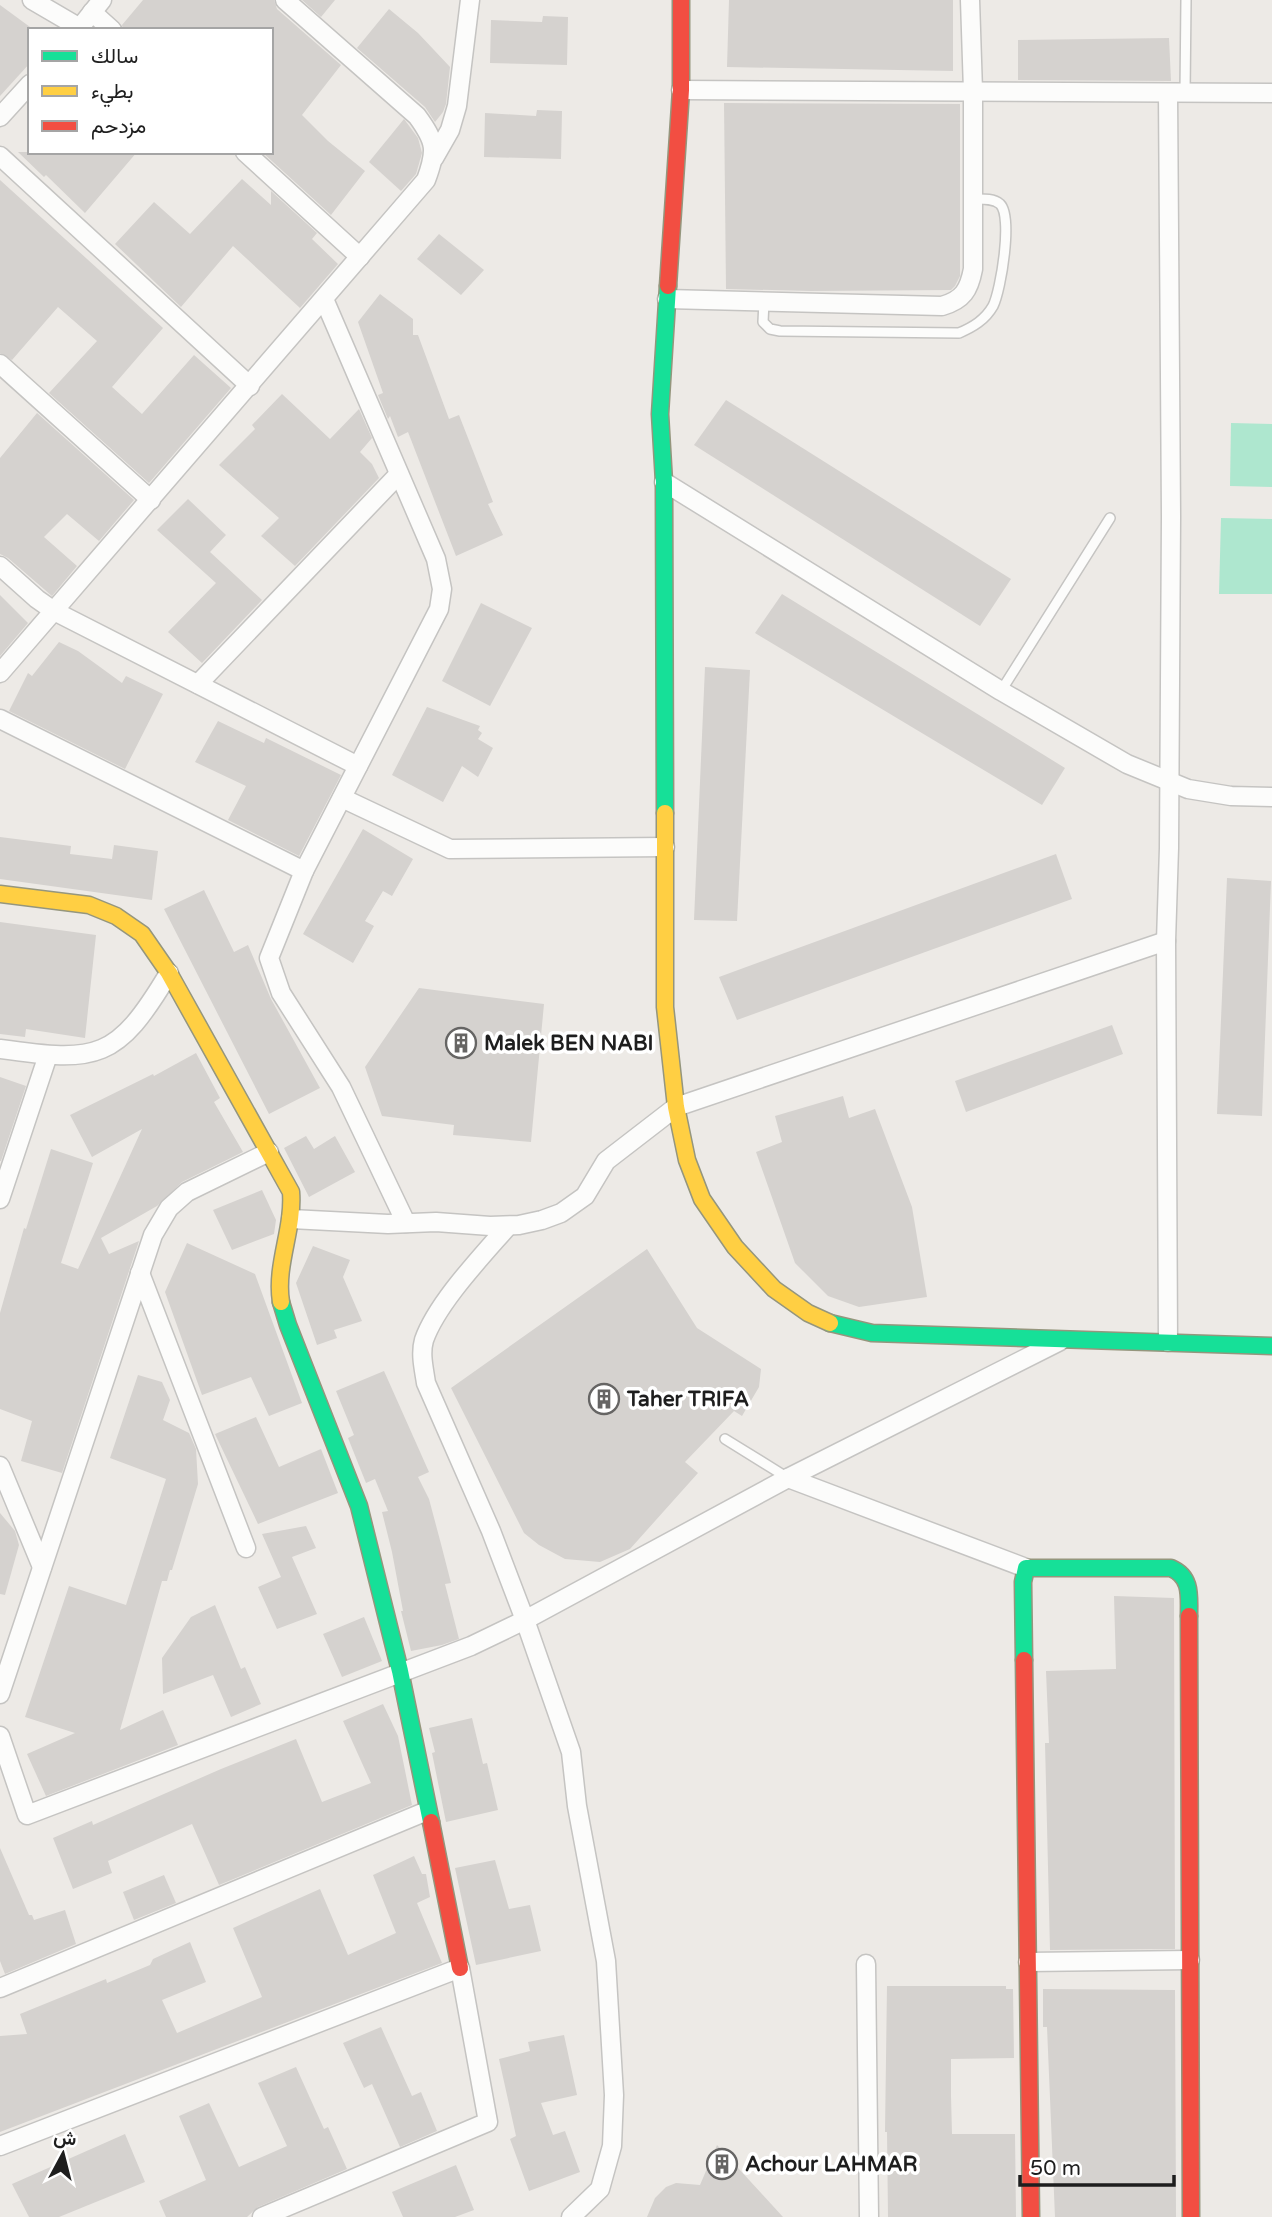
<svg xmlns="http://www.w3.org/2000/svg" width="1272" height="2217" viewBox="0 0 1272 2217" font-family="'Varela Round',Vazirmatn,sans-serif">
<rect width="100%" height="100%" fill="#edeae6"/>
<g fill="#aee7cf">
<polygon points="1231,423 1272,424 1272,487 1230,486"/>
<polygon points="1221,518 1272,519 1272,594 1219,594"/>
</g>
<g fill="#d5d2cf">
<polygon points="143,0 274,0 277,9 341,65 302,115 328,141 365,171 331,215 262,152 271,152 271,30 123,30 122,25"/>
<polygon points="302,0 335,0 321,17"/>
<polygon points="729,0 953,0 953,71 727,67"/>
<polygon points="0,5 30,27 30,63 0,96"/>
<polygon points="389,9 418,33 450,67 446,104 443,112 435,122 425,107 357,48"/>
<polygon points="543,16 568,17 567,65 490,63 491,20 542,22"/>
<polygon points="1169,38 1171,81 1018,80 1018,40"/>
<polygon points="724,103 960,104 960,276 955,286 951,290 811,291 726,289"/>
<polygon points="537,110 562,111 561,159 484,157 485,113 536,116"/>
<polygon points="404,119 418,138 422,153 416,174 401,191 369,162"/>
<polygon points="18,152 137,152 85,213 46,175 44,177"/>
<polygon points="242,179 271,205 271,191 317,233 312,239 338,264 300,308 233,246 181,307 115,244 154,202 190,234"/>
<polygon points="0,180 163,328 112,387 142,414 194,355 231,388 149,483 49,393 97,341 58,307 12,360 0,353"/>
<polygon points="439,234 484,270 461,295 417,259"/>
<polygon points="380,294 413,319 413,335 418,335 449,419 459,415 493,502 488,504 503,535 456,556 408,432 398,437 390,416 388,419 378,395 383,393 358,322"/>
<polygon points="282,394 330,439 359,409 372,438 360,452 372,464 379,478 295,566 261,536 279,518 219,465 255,429 252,425"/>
<polygon points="726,400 1011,579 980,626 694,445"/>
<polygon points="37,413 134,500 99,541 67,514 44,537 77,566 52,596 8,558 0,554 0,458"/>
<polygon points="188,499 226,535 210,552 262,600 202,663 168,632 216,583 157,530"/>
<polygon points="782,594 1065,768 1042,805 755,633"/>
<polygon points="0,595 28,623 0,656"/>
<polygon points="481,603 532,628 490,706 442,681"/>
<polygon points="59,642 78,651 122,683 126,676 163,694 125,769 9,711 28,673 32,676"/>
<polygon points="705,667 750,670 737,921 694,920"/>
<polygon points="427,707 480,726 478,730 482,733 478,739 493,748 478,777 462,766 443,802 392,775"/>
<polygon points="218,721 264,743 266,738 341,775 299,856 228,820 246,786 195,762"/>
<polygon points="363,829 413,859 392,896 383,891 365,921 374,926 353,963 303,934"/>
<polygon points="0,837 71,846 70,854 112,859 114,845 158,851 152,900 0,879"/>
<polygon points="1056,854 1072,899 737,1020 719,977"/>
<polygon points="1227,878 1271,881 1262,1116 1217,1114"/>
<polygon points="204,890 234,952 248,945 271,999 320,1088 269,1114 164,909"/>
<polygon points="0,922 96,935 85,1038 26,1029 25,1037 0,1034"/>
<polygon points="419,988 544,1004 531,1142 453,1135 454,1125 382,1116 365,1067"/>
<polygon points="1112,1025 1123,1054 966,1112 955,1081"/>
<polygon points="196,1053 220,1098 214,1102 243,1152 182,1182 157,1206 101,1238 109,1254 139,1241 62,1473 21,1461 32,1421 0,1409 0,1313 24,1228 26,1229 51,1149 93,1163 61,1263 78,1269 142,1129 92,1157 70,1115 153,1074 154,1076"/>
<polygon points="0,1077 26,1086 1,1161 0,1161"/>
<polygon points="843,1096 849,1118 875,1109 912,1207 927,1297 859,1307 828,1296 795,1263 756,1152 782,1142 775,1116"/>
<polygon points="306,1136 314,1149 335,1136 355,1172 309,1197 284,1148"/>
<polygon points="262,1190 276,1220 274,1234 232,1250 213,1210"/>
<polygon points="187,1243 255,1274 302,1403 269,1416 251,1377 202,1395 165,1292"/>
<polygon points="313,1246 350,1260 343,1277 362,1321 334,1330 337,1338 317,1345 296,1283"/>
<polygon points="647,1249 697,1328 761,1369 759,1387 742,1416 734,1411 685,1462 698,1473 630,1549 600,1562 565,1559 539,1545 524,1533 451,1388"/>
<polygon points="384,1371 429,1472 418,1477 429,1499 441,1544 451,1583 445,1584 459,1639 442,1645 411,1651 401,1611 403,1611 392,1552 382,1512 388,1511 375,1479 366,1483 348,1438 354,1435 336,1391"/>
<polygon points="138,1375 162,1382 170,1400 163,1420 189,1433 196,1449 198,1484 172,1570 170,1570 167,1581 162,1581 120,1730 163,1710 178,1745 46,1796 27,1754 75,1733 25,1717 69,1586 126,1605 166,1479 110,1458"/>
<polygon points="256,1417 279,1467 321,1449 338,1493 258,1524 215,1434"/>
<polygon points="0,1513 15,1531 19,1545 5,1595 0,1594"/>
<polygon points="306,1526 316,1548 292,1557 317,1614 277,1629 258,1587 281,1577 262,1534"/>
<polygon points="1114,1596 1174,1598 1175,1949 1050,1950 1045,1743 1049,1743 1046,1671 1116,1669"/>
<polygon points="215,1605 241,1669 245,1667 261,1704 231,1717 213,1675 163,1694 162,1658 191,1617"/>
<polygon points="364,1617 382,1661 342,1677 323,1634"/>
<polygon points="383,1704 398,1736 412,1805 219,1885 192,1824 108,1861 112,1873 73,1889 53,1838 92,1821 93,1825 221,1769 296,1739 322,1802 371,1783 343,1721"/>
<polygon points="472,1718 483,1764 487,1763 498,1810 446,1822 432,1753 435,1752 429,1728"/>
<polygon points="0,1848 29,1915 32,1915 34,1920 65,1910 76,1944 5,1974 0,1961"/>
<polygon points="414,1856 422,1874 426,1874 430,1897 417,1903 442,1963 0,2132 0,2036 27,2034 20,2014 106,1979 107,1983 150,1965 153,1959 190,1942 206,1982 162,2000 177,2033 262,1997 233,1928 266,1913 320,1889 348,1955 396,1933 373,1875"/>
<polygon points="495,1860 509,1909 530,1905 541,1951 476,1965 455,1868"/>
<polygon points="164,1875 176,1903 134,1920 123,1892"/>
<polygon points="887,1986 1006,1986 1006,1989 1013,1989 1014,2058 951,2059 951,2096 952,2134 1015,2134 1016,2217 888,2217 887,2132 885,2132"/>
<polygon points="1043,1989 1175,1990 1176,2217 1055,2217 1047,2027 1043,2027"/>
<polygon points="381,2027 412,2096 421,2092 437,2131 400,2147 372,2084 364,2088 343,2043"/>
<polygon points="564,2035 577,2095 541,2103 553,2135 565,2131 580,2172 529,2191 510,2139 516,2136 499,2059 530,2051 528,2042"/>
<polygon points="296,2067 324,2129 328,2127 347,2169 258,2207 247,2217 166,2217 159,2201 206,2180 179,2116 209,2103 239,2167 287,2146 258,2083"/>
<polygon points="125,2134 145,2182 59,2217 29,2217 12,2184"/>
<polygon points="717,2145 783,2217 647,2217 655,2198 666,2187 676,2183 700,2185"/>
<polygon points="456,2165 474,2210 455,2217 403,2217 392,2192"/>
</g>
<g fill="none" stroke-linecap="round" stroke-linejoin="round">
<g stroke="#c5c4c2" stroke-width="12">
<g id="lane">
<polyline points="1185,93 1186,0"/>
<path d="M764,301L763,322L770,329L780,331L959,333C973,327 985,320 993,306C1001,290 1013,216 1000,204C993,198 982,199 973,199"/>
<polyline points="1001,691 1110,518"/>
<polyline points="725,1439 788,1478"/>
</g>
</g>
<g stroke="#c5c4c2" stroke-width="21">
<g id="street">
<polyline points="32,0 80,28"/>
<polyline points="92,12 112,30"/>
<polyline points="78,30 102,0"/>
<polyline points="681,90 1272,93"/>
<polyline points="1168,93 1171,517 1169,848 1166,941 1168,1342"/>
<polyline points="0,117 30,84"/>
<polyline points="245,152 360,257"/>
<polyline points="0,156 250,386"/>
<polyline points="434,158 450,130 457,106 470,0"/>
<path d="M667,299L942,306C963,300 969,290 973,269V91L970,0"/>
<polyline points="0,364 151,500"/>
<polyline points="664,482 1001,691 1127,764 1188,789 1231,796 1272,797"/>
<polyline points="0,566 37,599 54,611 358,766"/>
<path d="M0,673L426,180C437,150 436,142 417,116L285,0"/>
<polyline points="198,684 399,474"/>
<polyline points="0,719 304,871 439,609 442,589 436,559 324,299"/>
<polyline points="342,798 450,849 665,847"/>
<polyline points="304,871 269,958 281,993 341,1087 406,1223"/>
<path d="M0,1049C98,1063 117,1060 169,973"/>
<polyline points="0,1199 48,1055"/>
<polyline points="291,1219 388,1224 436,1222 490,1226 519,1225 542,1220 561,1213 585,1196 606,1161 676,1107 1166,941"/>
<path d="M508,1226C482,1256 437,1303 424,1340C420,1354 424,1369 426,1383L491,1531L525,1620L788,1478L1060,1341"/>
<polyline points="140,1273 246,1548"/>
<polyline points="0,1466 42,1567"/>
<polyline points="788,1478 1026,1568"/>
<polyline points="0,1694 153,1235 169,1208 187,1192 269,1152"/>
<polyline points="0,1736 27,1815 471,1646 525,1620 571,1752 577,1806 606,1961 614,2095 612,2146 600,2189 571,2217"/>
<polyline points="1028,1962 1190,1960"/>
<polyline points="866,1964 869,2217"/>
<polyline points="0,1988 427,1811"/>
<polyline points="0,2146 460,1968 488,2122 262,2217"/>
</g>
</g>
<g stroke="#95967d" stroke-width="19">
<g id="fast">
<polyline points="665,813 664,482 660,414 668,286"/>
<polyline points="281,1302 288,1325 359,1506 400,1671 431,1822"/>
<polyline points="830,1323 872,1333 1272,1346"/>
<path d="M1024,1660L1023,1582L1026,1568H1171C1192,1577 1189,1596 1189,1616"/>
</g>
</g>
<g stroke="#95967d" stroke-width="19">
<g id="slow">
<polyline points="665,813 665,1007 676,1107 687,1160 702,1199 735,1247 774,1289 808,1313 830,1323"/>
<path d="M0,894L89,905L116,916L142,934L169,973L291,1192C294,1229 275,1265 281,1302"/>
</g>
</g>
<g stroke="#95967d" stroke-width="19">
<g id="jam">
<polyline points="668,286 681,90 681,0"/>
<polyline points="1189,1616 1191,2217"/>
<polyline points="1024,1660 1031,2217"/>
<polyline points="431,1822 460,1968"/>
</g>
</g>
<use href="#lane" stroke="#fcfcfb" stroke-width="9"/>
<use href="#street" stroke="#fcfcfb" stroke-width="18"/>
<use href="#fast" stroke="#16e098" stroke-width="16"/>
<use href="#slow" stroke="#ffcf43" stroke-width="16"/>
<use href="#jam" stroke="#f24e42" stroke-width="16"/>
</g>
<defs>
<g id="building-ring" transform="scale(1.575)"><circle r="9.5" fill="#fff" stroke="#666564" stroke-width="1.5"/><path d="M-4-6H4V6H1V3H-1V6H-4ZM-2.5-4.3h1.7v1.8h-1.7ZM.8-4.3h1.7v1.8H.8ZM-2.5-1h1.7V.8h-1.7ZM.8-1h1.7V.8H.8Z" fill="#666564"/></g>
</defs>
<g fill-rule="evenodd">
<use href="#building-ring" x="461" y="1043"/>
<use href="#building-ring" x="604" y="1399"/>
<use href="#building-ring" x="722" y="2164"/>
</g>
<g text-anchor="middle" stroke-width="7" stroke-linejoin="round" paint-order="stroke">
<g font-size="21" font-weight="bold" fill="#1e1e1e" stroke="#fff" text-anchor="start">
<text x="484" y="1050">Malek BEN NABI</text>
<text x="627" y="1406">Taher TRIFA</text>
<text x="745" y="2171">Achour LAHMAR</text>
</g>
</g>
<rect x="28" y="28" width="245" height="126" fill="#ffffff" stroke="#a5a5a5" stroke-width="2"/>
<rect x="42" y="51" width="35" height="10" fill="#16e098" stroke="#a5a5a5" stroke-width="2"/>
<text x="91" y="63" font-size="21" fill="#1e1e1e">سالك</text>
<rect x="42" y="86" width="35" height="10" fill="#ffcf43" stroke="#a5a5a5" stroke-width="2"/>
<text x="91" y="98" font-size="21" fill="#1e1e1e">بطيء</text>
<rect x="42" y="121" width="35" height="10" fill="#f24e42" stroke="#a5a5a5" stroke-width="2"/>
<text x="91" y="133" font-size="21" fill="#1e1e1e">مزدحم</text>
<g transform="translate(63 2154) rotate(7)" stroke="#ffffff" stroke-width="5" paint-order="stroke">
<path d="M0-5L12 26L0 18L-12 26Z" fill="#1e1e1e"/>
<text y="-10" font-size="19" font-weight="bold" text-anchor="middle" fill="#1e1e1e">ش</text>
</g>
<path d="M1020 2175v10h154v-10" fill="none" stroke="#1e1e1e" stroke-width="3.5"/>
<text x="1030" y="2175" font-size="21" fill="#1e1e1e" stroke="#ffffff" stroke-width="5" paint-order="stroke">50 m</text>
</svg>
